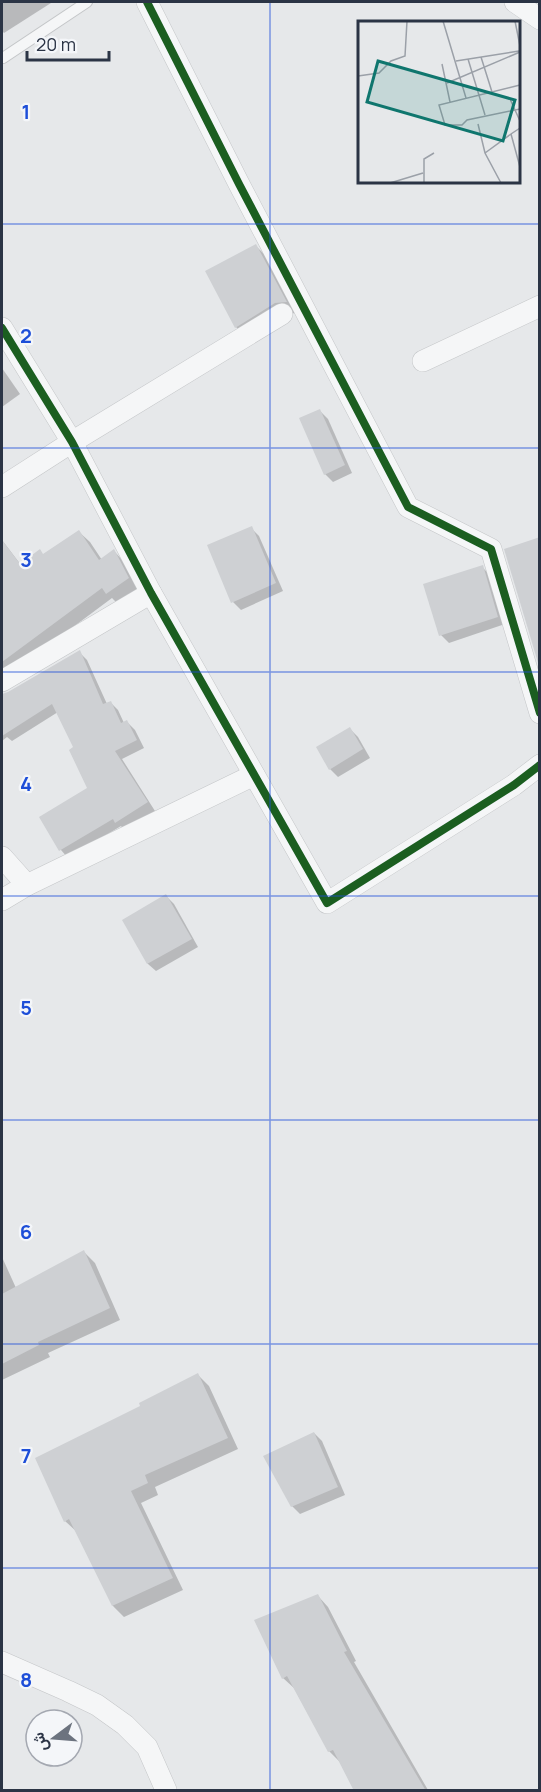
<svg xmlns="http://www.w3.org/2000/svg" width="541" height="1792" viewBox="0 0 541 1792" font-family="Manrope,Vazirmatn,sans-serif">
<rect width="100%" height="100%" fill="#e6e8ea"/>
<g fill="#0003">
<polygon points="2,2 51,2 51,3 4,33 2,31"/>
<polygon points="256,246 267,257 296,313 287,314 247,338 236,327"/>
<polygon points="2,368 20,394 2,407"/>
<polygon points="320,411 328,419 352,473 333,482 325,474"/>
<polygon points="251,528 259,536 283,591 241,610 233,602"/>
<polygon points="79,532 90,542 102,560 114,551 124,562 138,589 118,604 112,598 2,680 2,540 21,565 44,555"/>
<polygon points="482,567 490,575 505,624 449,643 441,635"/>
<polygon points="79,652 87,660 107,704 110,702 118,710 124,723 127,722 135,730 144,748 122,759 155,811 124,830 121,826 68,858 61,850 41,818 89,788 75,748 58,712 12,741 7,737 2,741 2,694 8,694"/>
<polygon points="350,729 358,737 370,758 338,777 330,769"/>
<polygon points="166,896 174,904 198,947 156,971 148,964 124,920"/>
<polygon points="84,1252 95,1263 120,1320 48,1353 50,1357 2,1380 2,1257 16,1288"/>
<polygon points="198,1375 209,1386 238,1449 155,1487 158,1495 141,1503 183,1590 124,1617 113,1606 77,1532 65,1521 142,1407"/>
<polygon points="314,1433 322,1441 345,1495 300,1514 292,1506"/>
<polygon points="318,1596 328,1607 356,1661 354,1662 428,1790 356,1790 340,1762 329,1751 294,1688 283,1678"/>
</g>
<g fill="#ced0d3">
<polygon points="256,244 287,302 275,303 235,328 205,271"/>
<polygon points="320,409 345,465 324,475 299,418"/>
<polygon points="252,526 276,583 231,603 207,545"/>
<polygon points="79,530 99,560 114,549 129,578 106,594 102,588 2,662 2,540 20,564 40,549 43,554"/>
<polygon points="540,537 540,666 539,666 504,549"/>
<polygon points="483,565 498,617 439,636 423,584"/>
<polygon points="80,650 103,704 111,701 121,723 127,720 137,740 115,751 148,802 115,823 113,819 59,851 39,817 87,788 69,750 73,747 52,704 2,736 2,694 8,692"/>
<polygon points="350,727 363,749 329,770 316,747"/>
<polygon points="166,894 192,939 147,964 122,920"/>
<polygon points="84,1250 110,1308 38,1342 39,1345 2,1364 2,1294"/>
<polygon points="198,1373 228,1438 145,1475 148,1483 131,1491 173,1578 112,1606 69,1519 64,1522 35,1458 140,1406 139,1403"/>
<polygon points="314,1432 338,1487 291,1507 263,1456"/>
<polygon points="318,1594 347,1651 344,1652 426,1791 354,1791 333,1750 328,1752 287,1676 282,1679 254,1620"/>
</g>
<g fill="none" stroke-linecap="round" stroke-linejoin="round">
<g stroke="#c4c6c8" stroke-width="12">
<polyline id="service" points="3,58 87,2"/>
</g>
<g stroke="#c4c6c8" stroke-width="22">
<g id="minor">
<polyline points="147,2 239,184 408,507 491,549 540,713"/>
<polyline points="515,2 540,19"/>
<polyline points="2,328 72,442 151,593 327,903 514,785 540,765"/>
<polyline points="423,361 540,306"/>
<polyline points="2,487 72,442 282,314"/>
<polyline points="2,681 151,593"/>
<polyline points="2,857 27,885"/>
<polyline points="2,900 27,885 254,775"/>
<polyline points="2,1662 68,1691 97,1705 125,1725 147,1747 166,1790"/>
</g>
</g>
<use href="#service" stroke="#f5f6f7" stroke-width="10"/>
<use href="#minor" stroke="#f5f6f7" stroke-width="21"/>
<g stroke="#f4f6f9" stroke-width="11">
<g id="cycleway">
<polyline points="147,2 239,184 408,507 491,549 540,713"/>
<polyline points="2,328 72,442 151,593 327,903 514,785 540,765"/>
</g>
</g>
<use href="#cycleway" stroke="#1b5e20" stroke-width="8"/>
</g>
<path fill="none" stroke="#1d4ed8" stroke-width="1.5" stroke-opacity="0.55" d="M270,2V1790M2,224H540M2,448H540M2,672H540M2,896H540M2,1120H540M2,1344H540M2,1568H540"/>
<g transform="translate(358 21)">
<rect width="162" height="162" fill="#e6e8ea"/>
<path fill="none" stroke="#9ba0a8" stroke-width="1.5" d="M85,0L108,77M157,0L162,25M123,36L134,71M110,38L127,94M98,40L161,30M84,43L92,81M0,55L21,52L33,40L47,35L49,0M89,62L162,31M162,64L81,84L87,104H104L109,99L162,88M152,78L162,100M120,103L127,132L143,162M162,107L153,113L162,146M127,132L153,113M32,162L65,152M66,162V138L76,132"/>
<path fill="#0f766e" fill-opacity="0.15" stroke="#0f766e" stroke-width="3" d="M20,40L157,79L145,120L9,81Z"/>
<rect width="162" height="162" fill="none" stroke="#2b3445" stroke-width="3"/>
</g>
<g font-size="20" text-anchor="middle" font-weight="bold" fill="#1d4ed8" stroke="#f4f6f9" stroke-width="4.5" stroke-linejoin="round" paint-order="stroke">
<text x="26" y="119">1</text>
<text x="26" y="343">2</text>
<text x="26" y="567">3</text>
<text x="26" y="791">4</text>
<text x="26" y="1015">5</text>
<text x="26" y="1239">6</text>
<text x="26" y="1463">7</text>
<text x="26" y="1687">8</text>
</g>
<rect width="541" height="1792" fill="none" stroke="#2b3445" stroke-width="6"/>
<g transform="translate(54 1738) rotate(254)"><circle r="28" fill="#f4f6f9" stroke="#a4a8b1" stroke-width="1.5"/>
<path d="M0-4.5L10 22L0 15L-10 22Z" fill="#6c737f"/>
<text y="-9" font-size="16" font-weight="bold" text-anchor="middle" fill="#2b3445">ش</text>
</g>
<path d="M27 51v9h82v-9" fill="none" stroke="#2b3445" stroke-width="3"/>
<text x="36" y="51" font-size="18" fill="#2b3445" stroke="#f4f6f9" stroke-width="4.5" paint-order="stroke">20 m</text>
</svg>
